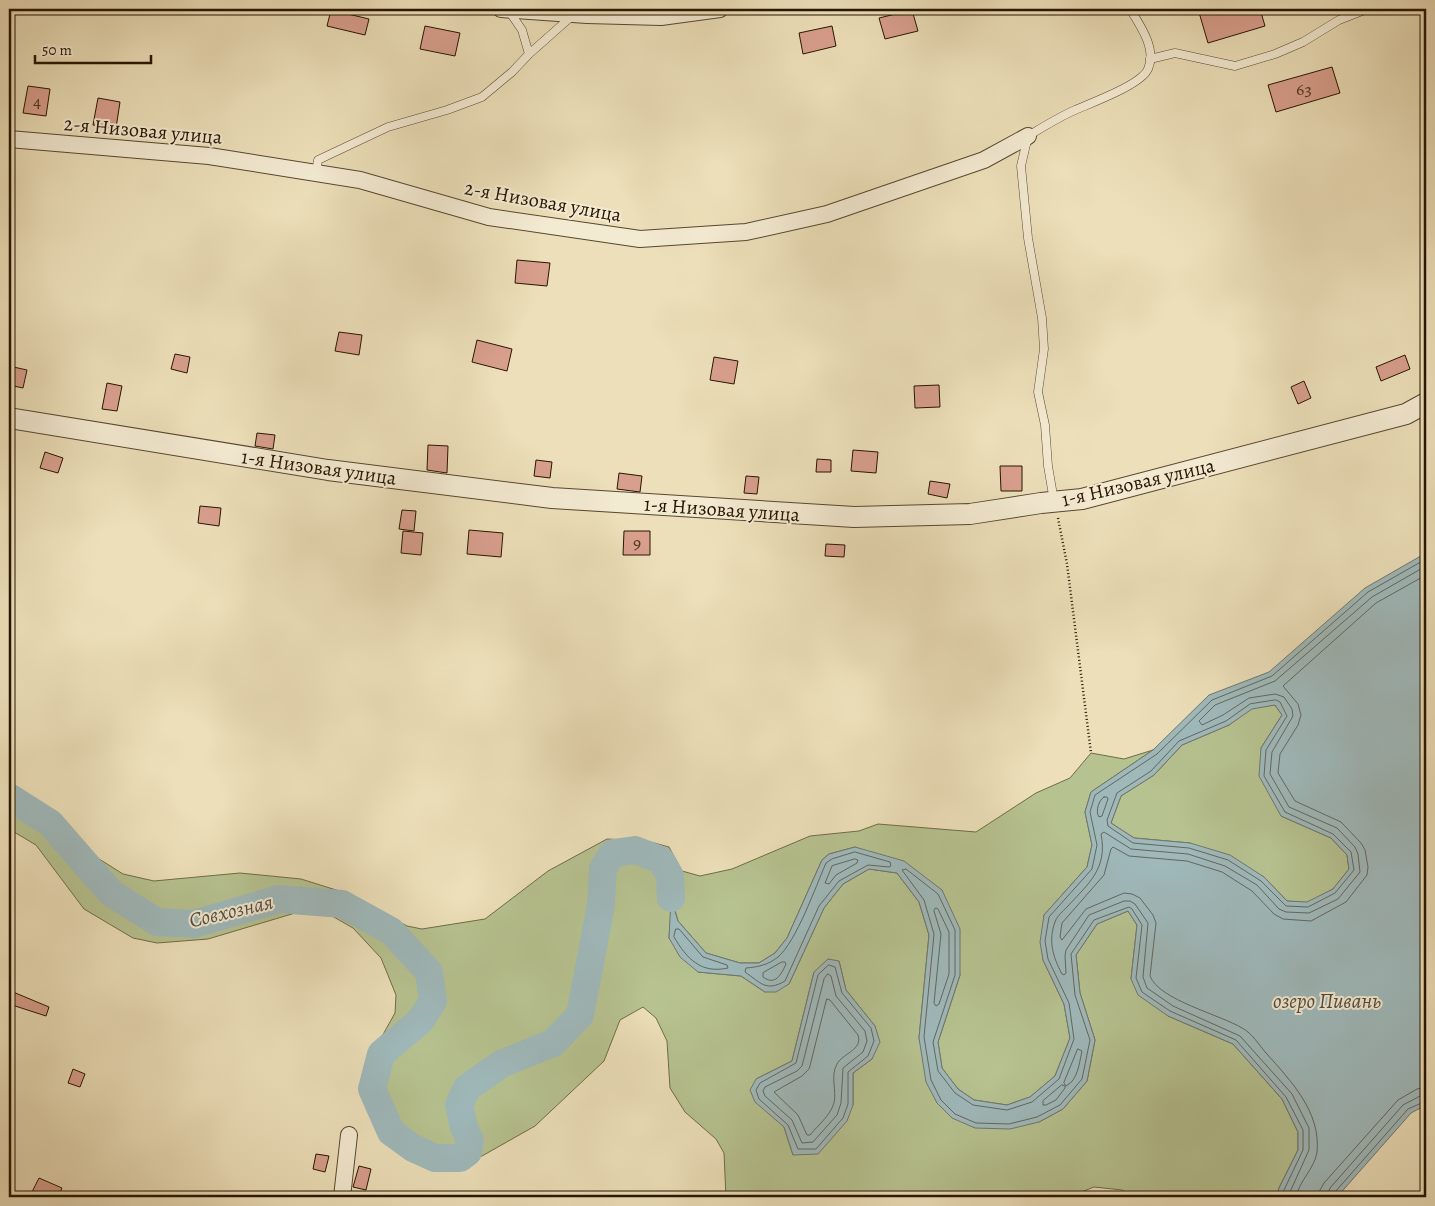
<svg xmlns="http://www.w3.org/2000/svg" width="1435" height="1206" viewBox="0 0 1435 1206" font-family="Alegreya,serif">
<rect width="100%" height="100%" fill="#ecdfb9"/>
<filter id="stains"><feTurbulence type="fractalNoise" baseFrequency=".004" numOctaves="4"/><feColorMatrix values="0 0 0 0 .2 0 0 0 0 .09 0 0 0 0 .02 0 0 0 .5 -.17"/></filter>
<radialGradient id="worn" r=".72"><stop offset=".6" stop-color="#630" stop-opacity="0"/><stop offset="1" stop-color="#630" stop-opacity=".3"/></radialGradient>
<g fill="#b6c290" stroke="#6e6c48" fill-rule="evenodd">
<polygon points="1275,705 1282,715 1261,748 1281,816 1331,838 1347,855 1349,869 1333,889 1307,903 1287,901 1264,877 1190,843 1134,838 1111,823 1121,796 1154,775 1182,745 1229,725 1252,708"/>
<path d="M1153,750L1091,792L1085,812L1092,845L1087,867L1044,915L1043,960L1064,1004L1070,1038L1055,1076L1030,1097L1007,1105L974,1100L958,1089L942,1068L938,1042L960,975L942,890L855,847L829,854L822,860L787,938L775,953L759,963H740L706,953L678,921L672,900L669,938L698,972L741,976L765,992L789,984L824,908L843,884L869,869L897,873L919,902L929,935L919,1038L937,1103L1039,1122L1063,1109L1087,1081L1095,1040L1080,993L1076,955L1097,924L1128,911L1137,925L1131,979L1168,1016L1233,1044L1282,1099L1298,1132V1150L1279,1188L1277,1197H1133L1122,1190L1094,1187L1069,1197H726L724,1153L716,1139L685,1112L670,1088L667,1041L656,1018L643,1007L620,1020L604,1061L535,1126L482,1156L446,1170L408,1154L385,1131L365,1090L371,1056L395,1013L396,995L381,958L353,928L332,916L302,911L208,939L157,943L133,938L84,909L36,845L9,829V786L52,817L88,852L123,874L154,881L240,873L301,879L349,894L407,926L422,929L485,919L548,871L607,839L647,841L669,847L682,871L700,876L732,869L810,836L859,831L878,824L976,832L1036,793L1070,778L1091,753L1124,759ZM839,961L846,990L875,1026L872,1059L853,1073V1105L793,1155L784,1127L756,1079L792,1061L814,972Z"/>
</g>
<g fill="#9fb9bb" stroke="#6f7770" fill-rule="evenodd">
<path d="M1426,553V1105L1411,1113L1337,1197H1277L1279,1188L1298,1150V1132L1282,1099L1233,1044L1168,1016L1138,995L1131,979L1137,925L1128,911L1097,924L1076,955L1080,993L1095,1040L1087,1081L1063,1109L1039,1122L1010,1129L975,1128L952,1118L937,1103L926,1082L919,1038L929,935L919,902L897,873L869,869L843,884L824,908L789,984L776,992H765L741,976L698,972L680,957L669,938L671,898L678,921L706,953L740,963H759L775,953L787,938L822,860L829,854L855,847L904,861L942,890L960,929V975L938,1042L942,1068L958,1089L974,1100L1007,1105L1030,1097L1055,1076L1070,1038L1064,1004L1043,960L1040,942L1044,915L1087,867L1092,845L1085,812L1091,792L1153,750L1209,695L1269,672L1365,588ZM1275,705L1282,715L1261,748L1259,776L1281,816L1331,838L1347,855L1349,869L1333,889L1307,902L1287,901L1264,877L1230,855L1190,843L1134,838L1111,823L1121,796L1154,775L1182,745L1229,725L1252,709Z"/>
<polygon points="828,959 839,961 846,990 875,1026 880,1042 872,1059 853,1073 853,1105 847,1121 818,1154 793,1155 784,1127 755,1102 750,1090 756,1079 792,1061 814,972"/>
</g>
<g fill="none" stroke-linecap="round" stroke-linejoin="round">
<g stroke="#63675e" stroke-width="1">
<polygon points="1276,700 1280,702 1287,716 1266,750 1264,776 1285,812 1333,834 1351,852 1354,870 1335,893 1308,907 1286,906 1261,881 1228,860 1189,848 1133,843 1108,826 1107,820 1117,793 1151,771 1179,741 1226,721 1250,704"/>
<path d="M1104,797H1107L1108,799L1102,816L1099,817C1095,811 1099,800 1104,797Z"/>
<path d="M855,852L890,862L891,866L889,867L868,865L839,881L819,906L785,981C766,992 761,983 745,972L746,968C758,967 768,965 778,957C796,942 816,886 826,863L832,859Z"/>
<polygon points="855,859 858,860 857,863 836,875 829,884 825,883 832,866"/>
<polygon points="936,908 938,909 949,932 949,974 939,1004 936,1006 934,1003 941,934 934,911"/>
<path d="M676,929H679L703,957L727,965L728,968C701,974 687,959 674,937Z"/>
<path d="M782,962H785L786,964C781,975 775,986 763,977V973Z"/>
<polygon points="829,965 835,967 842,993 871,1028 874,1041 868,1056 848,1072 848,1104 843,1118 816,1149 798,1149 788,1125 759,1099 756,1090 760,1083 796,1063 818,975"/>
<polygon points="828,974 831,976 836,996 865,1031 867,1041 863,1052 843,1068 841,1103 837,1115 813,1142 802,1143 792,1120 765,1096 763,1091 765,1087 797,1071 802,1066 824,979"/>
<path d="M827,999L830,1000L858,1035C863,1050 843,1053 837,1064C830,1076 837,1091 834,1103C830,1116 818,1125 810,1135H807L798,1115L774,1092L802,1076L809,1069Z"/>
<path d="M1078,1049L1082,1051C1079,1064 1078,1080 1066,1086L1064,1083Z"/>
<polygon points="1062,1085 1065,1086 1065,1088 1056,1100 1046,1105 1043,1105 1043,1101"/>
<polyline points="1282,1197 1284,1190 1303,1150 1303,1130 1286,1097 1236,1040 1170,1011 1142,992 1136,978 1142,925 1132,909 1129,907 1094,920 1071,954 1075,995 1090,1040 1082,1079 1060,1105 1037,1117 1009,1124 976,1123 955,1114 941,1100 931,1080 924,1037 934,934 924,900 902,870 906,869 938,894 955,930 955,975 933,1042 938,1071 955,1093 973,1105 1007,1110 1032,1102 1059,1079 1074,1039 1069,1003 1048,959 1045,941 1049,917 1092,869 1097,845 1090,812 1095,795 1157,754 1212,700 1272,676 1368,592 1426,559"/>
<path d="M1289,1197L1290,1192L1309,1150V1128L1292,1094L1240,1036L1173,1006L1147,988L1143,977L1148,923L1135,904L1130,901H1124L1089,915L1066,950L1065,956L1066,973L1064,975L1062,974C1053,957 1048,941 1055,922C1057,916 1063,911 1067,907C1088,884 1108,869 1101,834L1104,832L1131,849L1188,854L1225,866L1257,885L1279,909L1286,912L1309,913L1338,899L1360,872L1358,854L1355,847L1337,828L1289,807L1270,774L1272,752L1293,716L1292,709L1284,697L1275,694L1249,698L1223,715L1202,725L1199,721L1215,705L1275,681L1372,597L1426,566"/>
<path d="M1296,1197C1299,1181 1315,1168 1317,1152C1321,1112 1291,1081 1266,1053C1259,1045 1252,1033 1242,1028C1221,1015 1159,1000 1150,976L1156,923L1153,915L1140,898L1132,894L1124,893L1086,909L1062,940L1060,937L1062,923L1104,875L1111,849L1113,847L1129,856L1187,861L1222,872L1252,891L1274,914L1283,919L1311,921L1346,902L1367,875L1368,867L1365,850L1361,843L1341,822L1295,801L1278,773L1280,754L1298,725L1301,715L1298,704L1283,686L1376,603L1426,575"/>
<polyline points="1319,1197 1320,1190 1324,1183 1398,1100 1417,1089 1426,1087"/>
<polyline points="1327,1197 1330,1188 1403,1105 1420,1096 1426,1095"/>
<polyline points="1333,1197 1335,1192 1408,1109 1426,1101"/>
</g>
<polyline stroke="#9fb9bb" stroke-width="28" points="9,797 50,823 111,893 157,922 194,924 279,899 342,904 391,931 429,972 433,1001 421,1020 381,1054 372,1089 391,1132 413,1148 435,1158 460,1158 468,1152 470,1140 464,1127 459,1105 467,1088 501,1064 553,1043 580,1015 601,905 603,868 613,853 635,850 661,860 670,876 671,898"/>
</g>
<g fill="#d89f8d" stroke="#271500">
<polygon points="1198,9 1260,9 1265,26 1208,43"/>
<polygon points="331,10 369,19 365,35 327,26"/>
<polygon points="912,10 918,31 885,39 879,18"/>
<polygon points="425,26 460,33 455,56 420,49"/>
<polygon points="832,26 836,46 803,54 799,33"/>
<polygon points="1332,67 1340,93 1276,112 1268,85"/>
<polygon points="28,86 50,89 46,116 23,113"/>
<polygon points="98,98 120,102 116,128 93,125"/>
<polygon points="517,260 550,263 547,286 515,283"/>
<polygon points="339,332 362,335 359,355 335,351"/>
<polygon points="477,340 512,349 507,371 472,362"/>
<polygon points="175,354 190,357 187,373 171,369"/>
<polygon points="1405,355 1410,369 1381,381 1376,367"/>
<polygon points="714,357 738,361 734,384 710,380"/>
<polygon points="9,366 27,370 23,388 9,385"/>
<polygon points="1304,381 1311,398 1298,404 1291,387"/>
<polygon points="107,383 122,386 117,411 102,409"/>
<polygon points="939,385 940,407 915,408 914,386"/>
<polygon points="257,433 275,435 273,449 255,446"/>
<polygon points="428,445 448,446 447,473 427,470"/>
<polygon points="853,450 878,452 876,473 851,471"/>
<polygon points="45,452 63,458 58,473 40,468"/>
<polygon points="817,459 831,460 831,472 816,472"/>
<polygon points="536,460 552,462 550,478 534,476"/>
<polygon points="1000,466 1022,466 1022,491 1001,491"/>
<polygon points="619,473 642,476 640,492 617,489"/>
<polygon points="746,476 759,477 757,494 744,493"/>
<polygon points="930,481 950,484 947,498 928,494"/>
<polygon points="200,506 221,508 219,526 198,523"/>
<polygon points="402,510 416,511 414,531 399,529"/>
<polygon points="469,530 503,533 501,557 467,554"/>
<polygon points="403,531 423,533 421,555 401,553"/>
<polygon points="624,531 650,531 650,555 623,555"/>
<polygon points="826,544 845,545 844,557 825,556"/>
<polygon points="13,992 49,1007 46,1016 9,1004"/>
<polygon points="73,1069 85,1074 80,1087 68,1083"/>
<polygon points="316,1154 329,1156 325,1172 313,1169"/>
<polygon points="359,1166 371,1169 366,1190 353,1187"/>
<polygon points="39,1178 62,1188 58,1197 43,1197 32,1192"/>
</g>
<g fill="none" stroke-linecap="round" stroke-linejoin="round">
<g stroke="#58482e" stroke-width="9">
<g id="service">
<polyline points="509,11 522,30 529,54"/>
<polyline points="1150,59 1175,53 1235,66 1275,54 1303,42 1339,20 1367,9"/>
<polyline points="316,173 318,160 388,127 447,110 482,97 512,72 529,54 572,16"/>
<path d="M1054,501L1048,466L1045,425L1038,392L1044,349L1042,318L1028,238L1021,166L1028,136C1043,127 1059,117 1075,110C1091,103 1141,85 1148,69C1157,49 1140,25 1130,9"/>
</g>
</g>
<g stroke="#58482e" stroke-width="18">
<g id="minor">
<polyline points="501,9 587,15 661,17 720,9"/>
<polyline points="9,139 209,156 360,180 489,217 640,239 746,232 827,214 984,160 1028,136"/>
<polyline points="342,1197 349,1135"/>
</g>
</g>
<g stroke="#58482e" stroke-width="22">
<polyline id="tertiary" points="9,418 328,470 552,498 854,517 970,514 1041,503 1082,499 1406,414 1426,403"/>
</g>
<polyline stroke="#271500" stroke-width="2.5" stroke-dasharray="1 2.5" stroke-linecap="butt" points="1058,518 1067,564 1091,753"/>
<use href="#service" stroke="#f3ead2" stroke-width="8"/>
<use href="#minor" stroke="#f3ead2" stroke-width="16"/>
<use href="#tertiary" stroke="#f3ead2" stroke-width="20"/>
</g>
<g text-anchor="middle" stroke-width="4" stroke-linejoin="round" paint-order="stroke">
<g font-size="18" fill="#533823">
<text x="1304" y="95">63</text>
<text x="37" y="107">4</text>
<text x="637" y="549">9</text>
</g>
<g font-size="20" fill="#271500" stroke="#f3ead2">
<text transform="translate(143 130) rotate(5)" y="7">2-я Низовая улица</text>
<text transform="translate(543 201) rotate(10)" y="7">2-я Низовая улица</text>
<text transform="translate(319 467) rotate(8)" y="7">1-я Низовая улица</text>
<text transform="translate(1138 482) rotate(-13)" y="7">1-я Низовая улица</text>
<text transform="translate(722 509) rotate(4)" y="7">1-я Низовая улица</text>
</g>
<g font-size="21" font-style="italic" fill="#514e41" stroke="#f3ead2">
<text transform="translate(231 911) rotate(-13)" y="7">Совхозная</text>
<text x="1327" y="1008">озеро Пивань</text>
</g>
</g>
<rect width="1435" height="1206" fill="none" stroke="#ecdfb9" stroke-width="30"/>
<rect x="10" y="10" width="1415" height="1186" fill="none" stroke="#271500" stroke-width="2.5"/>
<rect x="15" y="15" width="1405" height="1176" fill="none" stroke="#271500"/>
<path d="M35 55v8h116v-8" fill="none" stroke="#271500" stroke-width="2.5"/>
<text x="42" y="55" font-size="15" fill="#271500" stroke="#f3ead2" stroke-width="4" paint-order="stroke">50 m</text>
<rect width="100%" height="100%" filter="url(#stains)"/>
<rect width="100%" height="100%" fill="url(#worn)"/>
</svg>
